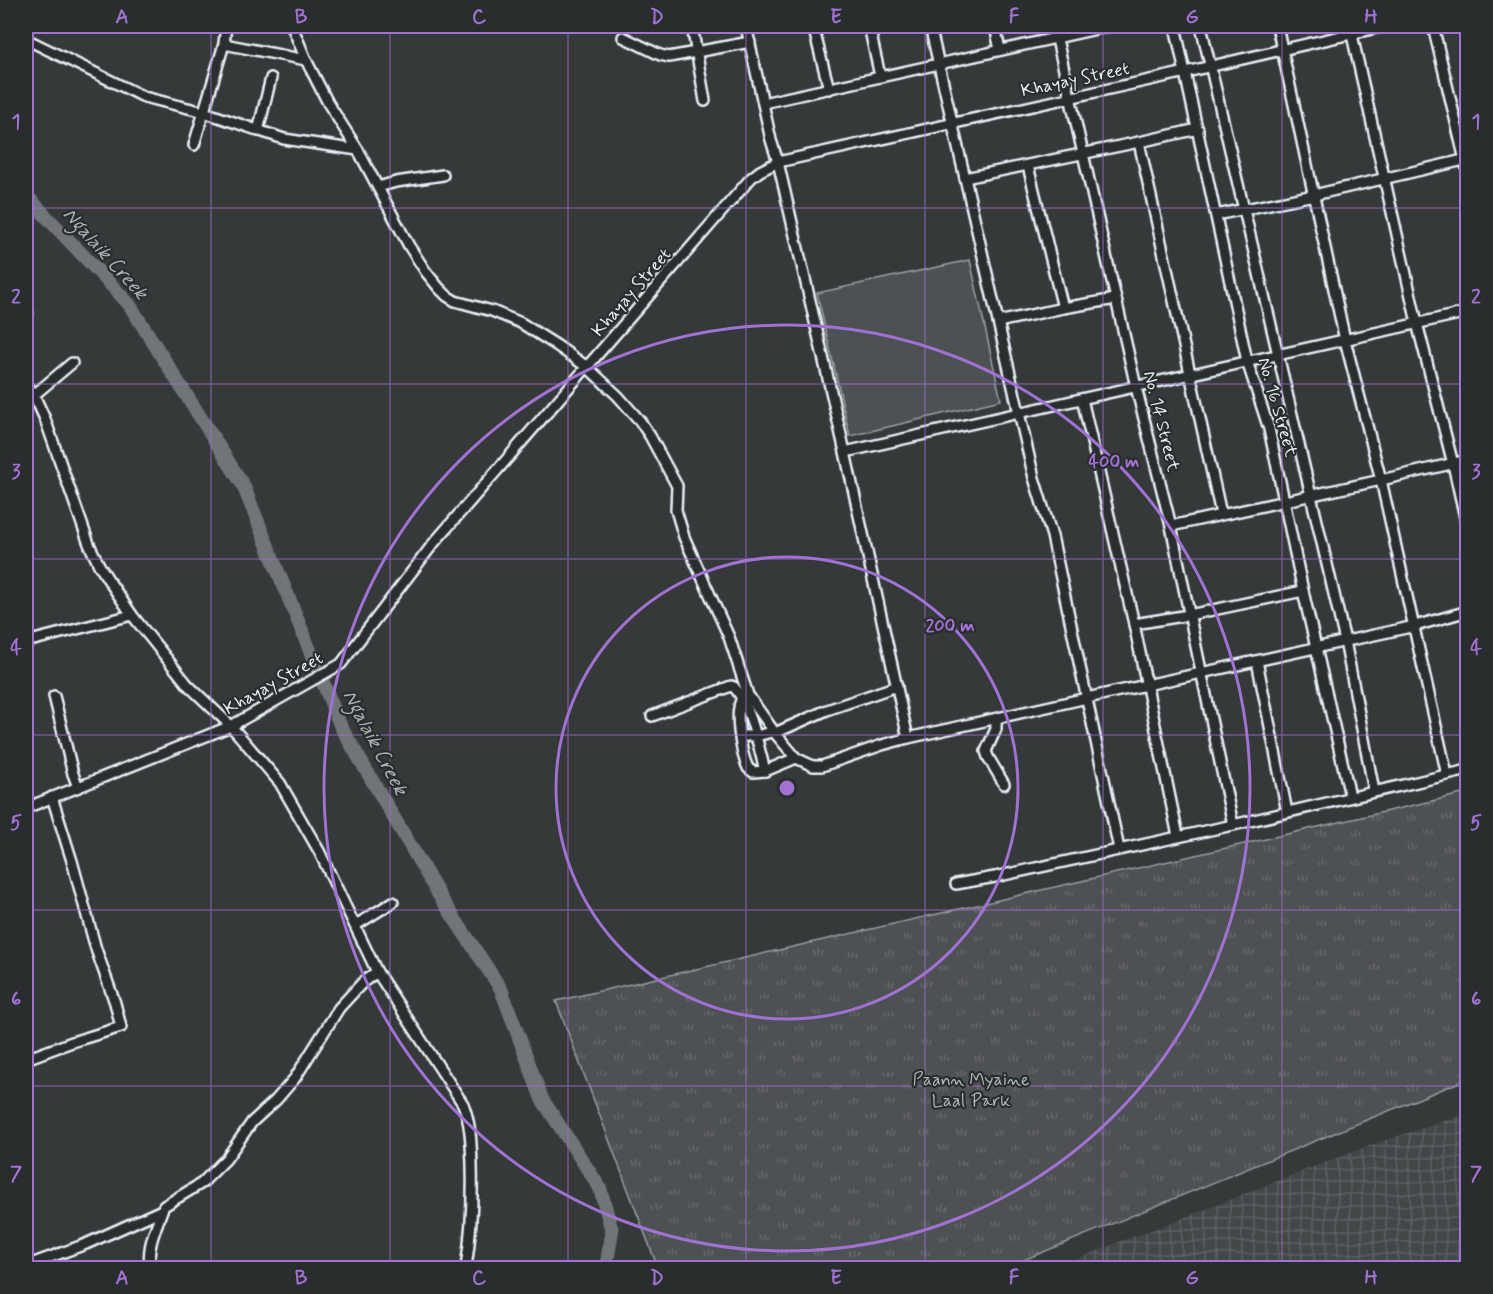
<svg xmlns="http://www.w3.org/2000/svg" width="1493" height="1294" viewBox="0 0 1493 1294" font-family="Mynerve,sans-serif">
<defs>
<pattern id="industrial-grid" width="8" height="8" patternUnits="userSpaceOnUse" patternTransform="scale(1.5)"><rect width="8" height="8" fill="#424647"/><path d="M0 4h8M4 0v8" fill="none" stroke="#5d6162"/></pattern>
<pattern id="grass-tufts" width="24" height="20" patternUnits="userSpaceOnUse" patternTransform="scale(1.5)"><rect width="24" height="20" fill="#4d5152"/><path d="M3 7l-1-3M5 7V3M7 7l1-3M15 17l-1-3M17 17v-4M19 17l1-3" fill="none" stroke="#676a6c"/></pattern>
</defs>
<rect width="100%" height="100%" fill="#35393a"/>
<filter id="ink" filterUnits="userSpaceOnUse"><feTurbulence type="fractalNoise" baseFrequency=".0167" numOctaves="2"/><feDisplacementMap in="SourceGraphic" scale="12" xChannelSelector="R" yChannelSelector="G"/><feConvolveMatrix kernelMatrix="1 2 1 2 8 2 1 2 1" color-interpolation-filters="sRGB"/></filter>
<g filter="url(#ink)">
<polygon fill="url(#industrial-grid)" points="1467,1114 1467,1268 1056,1268 1128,1238 1160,1227 1318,1165 1382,1141"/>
<polygon fill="url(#grass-tufts)" stroke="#9aa1a5" stroke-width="1.5" points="1467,793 1467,1079 1004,1268 658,1268 556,1001"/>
<polygon fill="#4d5152" stroke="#9aa1a5" stroke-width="1.5" points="970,260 1001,400 850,436 817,293"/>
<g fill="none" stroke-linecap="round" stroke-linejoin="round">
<polyline stroke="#707579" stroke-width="14" points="26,195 129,304 243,485 341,727 439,895 501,989 542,1099 600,1188 612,1231 606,1268"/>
<g stroke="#e8f1f8" stroke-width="14">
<g id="street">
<polyline points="292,26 306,60 328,103 358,150 409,246 426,272 439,288 447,296 455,301 492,311 521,323 556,345 587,367 618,396 640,421 650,436 677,486 676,510 684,537 729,637 748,695 775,733 796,758 813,766 822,766 882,745 908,738 1087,698 1415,626 1468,611"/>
<polyline points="692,26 705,101"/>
<polyline points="746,26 771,140 778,162 845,452 908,738"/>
<polyline points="813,26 829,89"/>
<polyline points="869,26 880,76"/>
<polyline points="930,26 1034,478 1052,536 1119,849"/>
<polyline points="995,26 1000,50"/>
<polyline points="1054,26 1136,387 1171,526 1233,825"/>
<polyline points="1175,26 1247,361 1269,429 1303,591 1350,796"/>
<polyline points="1201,26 1345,641 1374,791"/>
<polyline points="1277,26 1345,340 1381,480 1447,775"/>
<polyline points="1350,26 1417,323 1453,464 1468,531"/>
<polyline points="1433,26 1468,173"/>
<polyline points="623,37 660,55 669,57 750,42"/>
<polyline points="26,39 144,97 204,112 284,139 358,150"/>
<polyline points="224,44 306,60"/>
<polyline points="763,103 1110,26"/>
<polyline points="258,131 271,78"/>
<polyline points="1139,142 1221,514"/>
<polyline points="194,145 224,44 226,26"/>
<polyline points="1028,166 1063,308"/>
<polyline points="965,178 1139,142 1198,129"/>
<polyline points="378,187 396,182 443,175"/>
<polyline points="1216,215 1314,195 1468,159"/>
<polyline points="26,316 28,313"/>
<polyline points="998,322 1063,308 1116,299"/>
<path d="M26,385L34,395L45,419L89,544L99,565L111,584L132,615L188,685L231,726L280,783L319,851L377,972L463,1104C471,1124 471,1143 472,1164C473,1199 471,1234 466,1268"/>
<polyline points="34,395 72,363"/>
<polyline points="1082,399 1134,624 1178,836"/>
<polyline points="845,452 1468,312"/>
<polyline points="1171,526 1381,480 1468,460"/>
<polyline points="1134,624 1189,615 1303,591"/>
<polyline points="26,642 132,615"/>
<polyline points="1257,661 1287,812"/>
<polyline points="54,696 73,774 78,787"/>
<path d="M743,697C733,709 741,754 748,768L753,772L765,771L796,758"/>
<path d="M652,716L731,686L734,687C750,704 759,748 765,771"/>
<polyline points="996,719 996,729 986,751 988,757 1004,784"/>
<polyline points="741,736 756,736 772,732 775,733 827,710 897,686"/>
<polyline points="26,808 231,726 341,664 433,544 751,178 760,171 778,162 1186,72 1385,26"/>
<polyline points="956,884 995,877 1233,825 1468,770"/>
<polyline points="356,925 393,902"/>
<polyline points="26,1059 72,1042 121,1027 115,1003 96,949 72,861 52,797"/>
<polyline points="26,1260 34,1263 42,1260 86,1244 162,1210"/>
<path d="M152,1268C144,1252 157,1226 162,1210L164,1206L202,1183L226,1159L252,1122L276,1100L295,1078L339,1008L363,982L377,972"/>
</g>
</g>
<use href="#street" stroke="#2a2d2e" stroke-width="9"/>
</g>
</g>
<path fill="none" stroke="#a171d3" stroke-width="1.5" stroke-opacity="0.55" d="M211,26V1268M390,26V1268M568,26V1268M746,26V1268M925,26V1268M1103,26V1268M1282,26V1268M26,208H1468M26,384H1468M26,559H1468M26,735H1468M26,910H1468M26,1086H1468"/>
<g fill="none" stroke="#a171d3" stroke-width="3">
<circle cx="787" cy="788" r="231"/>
<circle cx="787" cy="788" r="463"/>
</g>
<g text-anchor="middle" stroke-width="4.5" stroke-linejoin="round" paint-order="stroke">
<g font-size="18" fill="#e8f1f8" stroke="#2a2d2e">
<text transform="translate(1075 79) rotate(-12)" y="6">Khayay Street</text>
<text transform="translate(631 292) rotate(-49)" y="6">Khayay Street</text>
<text transform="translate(1278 407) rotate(74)" y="6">No. 16 Street</text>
<text transform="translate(1162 421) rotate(76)" y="6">No. 14 Street</text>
<text transform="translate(273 683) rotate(-29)" y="6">Khayay Street</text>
</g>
<g font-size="18" fill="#b2b9be" stroke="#2a2d2e">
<text x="971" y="1085">Paann Myaine<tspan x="971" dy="21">Laal Park</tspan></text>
</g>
<g font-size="20" font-style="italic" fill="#acb3b8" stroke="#2a2d2e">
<text transform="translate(106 253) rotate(48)" y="7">Ngalaik Creek</text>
<text transform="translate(376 742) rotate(62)" y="7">Ngalaik Creek</text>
</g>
</g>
<circle cx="787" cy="788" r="9" fill="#a171d3" stroke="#2a2d2e" stroke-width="3"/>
<g font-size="18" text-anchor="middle" font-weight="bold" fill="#a171d3" stroke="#2a2d2e" stroke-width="4.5" stroke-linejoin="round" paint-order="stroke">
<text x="1114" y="467">400 m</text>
<text x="950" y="631">200 m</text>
</g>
<rect width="1493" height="1294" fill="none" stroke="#2a2d2e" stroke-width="66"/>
<rect x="33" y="33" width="1427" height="1228" fill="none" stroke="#a171d3" stroke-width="2"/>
<g font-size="20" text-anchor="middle" font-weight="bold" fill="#a171d3">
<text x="122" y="23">A</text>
<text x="301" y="23">B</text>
<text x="479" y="23">C</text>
<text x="657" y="23">D</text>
<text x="836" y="23">E</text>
<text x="1014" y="23">F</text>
<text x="1192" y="23">G</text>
<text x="1371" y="23">H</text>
<text x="16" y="128">1</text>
<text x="1476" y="128">1</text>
<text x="16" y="303">2</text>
<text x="1476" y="303">2</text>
<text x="16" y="478">3</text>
<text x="1476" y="478">3</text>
<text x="16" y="654">4</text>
<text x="1476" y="654">4</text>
<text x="16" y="829">5</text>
<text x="1476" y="829">5</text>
<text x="16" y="1005">6</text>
<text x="1476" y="1005">6</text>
<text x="16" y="1180">7</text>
<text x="1476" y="1180">7</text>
<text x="122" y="1284">A</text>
<text x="301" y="1284">B</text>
<text x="479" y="1284">C</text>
<text x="657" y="1284">D</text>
<text x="836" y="1284">E</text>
<text x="1014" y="1284">F</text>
<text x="1192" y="1284">G</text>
<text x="1371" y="1284">H</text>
</g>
</svg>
